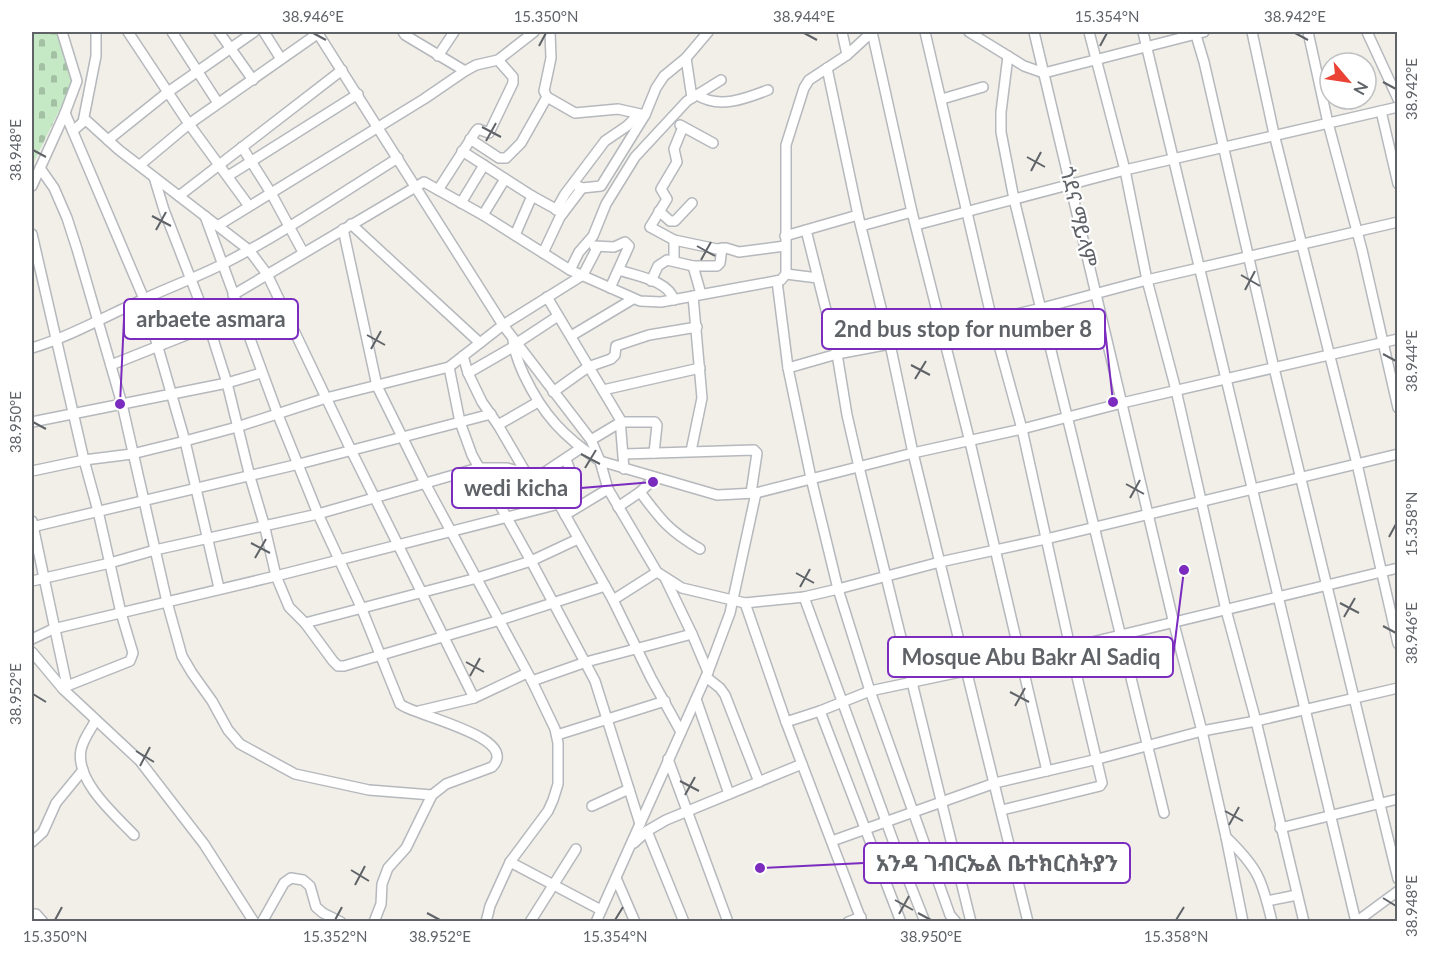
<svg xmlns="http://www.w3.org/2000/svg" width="1429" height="953" viewBox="0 0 1429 953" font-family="Lato,'Noto Sans Ethiopic',sans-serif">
<defs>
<pattern id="cemetery-stones" width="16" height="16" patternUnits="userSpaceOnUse" patternTransform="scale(1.5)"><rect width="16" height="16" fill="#c5e8c5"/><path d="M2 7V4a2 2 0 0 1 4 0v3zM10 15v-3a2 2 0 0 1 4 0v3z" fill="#a3c0a4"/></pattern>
</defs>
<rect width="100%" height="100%" fill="#f1efe8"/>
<polygon fill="url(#cemetery-stones)" points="32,32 59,32 75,78 32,166"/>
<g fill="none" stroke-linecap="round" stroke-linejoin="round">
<g stroke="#b5b8bc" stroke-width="12">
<g id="minor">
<polyline points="128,32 189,124 249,206"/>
<polyline points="172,32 218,103"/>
<polyline points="219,32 253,80"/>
<polyline points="264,32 281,59"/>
<polyline points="317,32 503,325 591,440 600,461 717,495 756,493 913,453 1022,429 1122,403 1398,339"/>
<polyline points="403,32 405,35 465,71"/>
<polyline points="550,32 551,58 544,91 547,97 575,113 618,109 645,115"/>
<polyline points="842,32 847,55"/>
<polyline points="872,32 912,212 970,442 1047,771"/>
<polyline points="925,32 992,320 1022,429 1070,647 1102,783 1100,786 1002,810"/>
<polyline points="969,32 1024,66 1044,73 1204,32"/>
<polyline points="1034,32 1174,624 1202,731 1226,837 1243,922"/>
<polyline points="1089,32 1125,170 1147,280 1176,390 1226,610 1256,721 1304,922"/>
<polyline points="1143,32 1356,922"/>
<polyline points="1195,32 1204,62 1274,368 1398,879"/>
<polyline points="1252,32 1274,134 1357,464 1398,644"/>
<polyline points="1308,32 1328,123 1362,250 1398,408"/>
<polyline points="1367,32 1398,99"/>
<polyline points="438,56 454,32"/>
<polyline points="1008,56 1001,112 1001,132 1014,199 1164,813"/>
<polyline points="686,58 692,98"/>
<polyline points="827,68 858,215 890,344 913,453 1028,922"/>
<path d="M697,95C719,109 745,99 768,90"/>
<polyline points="942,99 983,87"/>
<polyline points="1381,111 1398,184"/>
<polyline points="65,113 144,299 185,441 219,588"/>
<polyline points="83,122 96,56 96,32"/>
<polyline points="680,125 713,143"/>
<polyline points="683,127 674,149 677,162 661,189 667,199 650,227 674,240 717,249 726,248 739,252 785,246"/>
<polyline points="74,130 83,122 87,121 119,150 249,250 267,274 351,450 474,698"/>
<polyline points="470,139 499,158 506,158 521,143 547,97"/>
<polyline points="108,140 168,92 254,32"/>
<polyline points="242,147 271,193 303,252"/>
<polyline points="462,151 532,196 563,213"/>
<polyline points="140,165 189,124 320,32"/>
<polyline points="40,168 54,188 67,218 77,249 122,404 167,602 182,656 192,673 212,701 228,730 240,744 295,774 369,790 432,795"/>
<polyline points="228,176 358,94"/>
<polyline points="154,177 164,210 209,326 227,383 250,477 264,524 276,576 289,607 305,623 333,661 338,666 344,666 500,620 605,586"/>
<polyline points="574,184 582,188 601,186 645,115 656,88 664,76 686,58 708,32"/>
<polyline points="32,186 65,113 77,81 62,32"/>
<polyline points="438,190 476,131 478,129 489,133 513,83 513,77 498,60"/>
<polyline points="179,196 342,70"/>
<polyline points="461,203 484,165"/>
<polyline points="556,210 565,194 605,141 627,126 639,114"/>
<polyline points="659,211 670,221 675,221 692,203"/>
<polyline points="483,215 505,179"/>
<path d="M205,216L278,415L318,514L361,607L400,704C412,715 522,737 492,767L446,784L432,795L406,848L388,868L382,884L381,904L374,922"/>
<polyline points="351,224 480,343"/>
<polyline points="219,225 424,99 465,71 476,65 498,60 534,32"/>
<polyline points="916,225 1125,170 1398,107"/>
<polyline points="861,226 912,212"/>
<polyline points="343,229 377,386 426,485 532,681 555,729 558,743 558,784 553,800 548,811 510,862 490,906 486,922"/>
<polyline points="806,230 837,354 847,415 859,467 971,922"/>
<polyline points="32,234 84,460 98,511 121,613 133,653 130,661 67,686"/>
<polyline points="515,235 532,196"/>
<polyline points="785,236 858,215"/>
<polyline points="674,240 674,261"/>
<polyline points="594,246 614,247 625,242 629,246 610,288"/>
<polyline points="543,253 560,217 582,188"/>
<polyline points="693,266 701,294"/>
<polyline points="570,270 579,252 593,236 606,204 635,157 687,101 721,80"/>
<path d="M619,270C636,276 668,280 674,300"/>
<polyline points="786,274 818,278"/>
<polyline points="651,281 658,266 667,260 693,266 717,266 720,263 722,248"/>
<polyline points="777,281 788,368 811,478 838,589 870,691 950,915 956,922"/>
<polyline points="233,295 424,182 483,215 570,270 640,301 661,302 781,280 786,274 786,145 804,88 809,80 847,55 872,32"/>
<polyline points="547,297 620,419 624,469"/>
<polyline points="571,336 633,299"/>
<path d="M513,340C514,352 519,364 524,375C543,415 564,437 600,461L608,489L657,572L682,588L745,603L804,597L838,589L940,562L1046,539L1398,454"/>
<polyline points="517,343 558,316"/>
<path d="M32,348C71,336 106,316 144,299C170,287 197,277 223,264C284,233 340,194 398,158"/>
<polyline points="463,356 468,373 482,402 498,425 526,473"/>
<polyline points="111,365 239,314"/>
<polyline points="449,367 460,422 472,455 531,561 595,681 640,824"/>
<polyline points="788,368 837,354 890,344 1042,308 1147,280 1398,222"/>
<polyline points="468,373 513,347"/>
<polyline points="603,390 700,368"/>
<polyline points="553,392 588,367 611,359 615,355 616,346 649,335 697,327"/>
<polyline points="32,422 227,383 261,373"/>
<polyline points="498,425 538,402"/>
<polyline points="591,440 621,422 655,422 657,425 654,453"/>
<polyline points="581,448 536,478 559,504 613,600 651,678 681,732"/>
<polyline points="691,451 702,398 693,296"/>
<polyline points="624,454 754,450 757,453 751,493"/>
<polyline points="32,471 84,460 132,454 185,441 237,427 326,398 449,367 503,325 583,275 597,248"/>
<path d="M640,492C661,520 669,531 700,549"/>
<polyline points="618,507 640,492 655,478"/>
<polyline points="565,515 608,489"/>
<polyline points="32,521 67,686 63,689"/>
<polyline points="32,527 299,464 491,414"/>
<polyline points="665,578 692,634 708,672"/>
<polyline points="32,581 110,563 155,550 318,514 478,468 507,468 526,473 536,478"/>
<polyline points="804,597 895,846 925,922"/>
<polyline points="613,600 657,572"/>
<polyline points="745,603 786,722 862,922"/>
<polyline points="305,623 477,578 531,561 578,539"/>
<polyline points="32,639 53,629 276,576 559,504 574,482 566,459"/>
<polyline points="32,652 63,689 140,761 204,844 254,922"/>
<polyline points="706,677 720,688 725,695 759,782"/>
<polyline points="532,681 586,662 692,634"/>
<polyline points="696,699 729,794"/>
<polyline points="419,711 474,698 527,673"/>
<polyline points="820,711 901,922"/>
<path d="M96,720C91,729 83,739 81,750C75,781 115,815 134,835"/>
<polyline points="786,722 820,711 870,691 1022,659 1398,568"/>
<polyline points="557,735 665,701"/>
<polyline points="668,759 728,922"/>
<polyline points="592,806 629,789"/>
<polyline points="1280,828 1398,799"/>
<polyline points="647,831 684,922"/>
<path d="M1226,837C1258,868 1262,879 1272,922"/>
<polyline points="832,841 995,783 1098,759 1202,731 1256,721 1398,688"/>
<polyline points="32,842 43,832 56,803 83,770"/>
<polyline points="634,843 647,831 666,820 802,764"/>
<polyline points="510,862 601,910"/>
<polyline points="616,878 635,922"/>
<polyline points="1267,901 1297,895"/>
<polyline points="32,914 36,914 43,922"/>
<polyline points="262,922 284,883 291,878 303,880 310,886 316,907 323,913 341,922"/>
<polyline points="530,922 576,849"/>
<polyline points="596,922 708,672 730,613 756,493"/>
<polyline points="848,922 861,917"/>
<polyline points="1356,922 1398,891"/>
</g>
</g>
<use href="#minor" stroke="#fff" stroke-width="9"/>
</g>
<path fill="none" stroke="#5f6368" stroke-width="2" d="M313,33L326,40M804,33L817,40M1295,33L1308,40M539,46L546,33M1100,46L1107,33M1383,82L1396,89M482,127L501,137M486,141L496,123M33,150L46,157M1027,157L1045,167M1031,171L1041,152M152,216L171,226M156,230L166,212M697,246L715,256M701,260L711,242M1241,275L1260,286M1245,290L1255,271M367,335L385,345M371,349L381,331M1383,354L1396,361M911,365L930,375M915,379L926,361M33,422L46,429M581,454L600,464M585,468L596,450M1126,484L1144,494M1130,498L1140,480M1389,537L1396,524M251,543L270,553M255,558L266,539M796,573L814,583M800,587L810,569M1340,603L1359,613M1344,617L1355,598M1383,626L1396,633M466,662L484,672M470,676L480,658M1010,692L1029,702M33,694L46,702M1015,706L1025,688M136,751L154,762M140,766L150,747M680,781L699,791M685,795L695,777M1225,811L1243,821M1229,825L1239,807M351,870L369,881M355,885L365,866M1383,898L1396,906M895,900L913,910M427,913L440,920M918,913L931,920M899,914L909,896M55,920L62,907M335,920L342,907M615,920L623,907M1176,920L1184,907"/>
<g text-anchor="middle" stroke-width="4.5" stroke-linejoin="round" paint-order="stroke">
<g font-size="21" fill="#5f6368" stroke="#fff">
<text transform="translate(1078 217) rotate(77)" y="7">ጎደና ማይላም</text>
</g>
</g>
<path fill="none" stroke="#7b2cbf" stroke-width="2" d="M120 404L124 319M1113 402L1105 329M653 482L581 488M1184 570L1173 657M760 868L864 863"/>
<g fill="#7b2cbf" stroke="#fff" stroke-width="2">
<circle cx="120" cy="404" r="6"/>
<circle cx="1113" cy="402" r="6"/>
<circle cx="653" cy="482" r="6"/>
<circle cx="1184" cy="570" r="6"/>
<circle cx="760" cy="868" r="6"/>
</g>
<g fill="#fff" stroke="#7b2cbf" stroke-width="2">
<rect x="124" y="299" width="174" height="40" rx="6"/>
<rect x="822" y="309" width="283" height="40" rx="6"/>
<rect x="452" y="468" width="129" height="40" rx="6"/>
<rect x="888" y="637" width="285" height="40" rx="6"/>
<rect x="864" y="843" width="266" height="40" rx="6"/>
</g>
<g font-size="22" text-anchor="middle" font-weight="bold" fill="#5f6368">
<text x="211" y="327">arbaete asmara</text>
<text x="963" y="337">2nd bus stop for number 8</text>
<text x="516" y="496">wedi kicha</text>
<text x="1031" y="665">Mosque Abu Bakr Al Sadiq</text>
<text x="997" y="871">አንዳ ገብርኤል ቤተክርስትያን</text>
</g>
<rect width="1429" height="953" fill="none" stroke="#ffffff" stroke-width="66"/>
<g transform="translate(1348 81) rotate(119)"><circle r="28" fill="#ffffff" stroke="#bfc1c3" stroke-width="1.5"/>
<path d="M0-4.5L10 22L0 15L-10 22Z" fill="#ea4335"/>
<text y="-9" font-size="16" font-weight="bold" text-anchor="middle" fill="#5f6368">N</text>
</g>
<rect x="33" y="33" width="1363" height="887" fill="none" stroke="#5f6368" stroke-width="2"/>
<g font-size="15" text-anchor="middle" fill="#5f6368">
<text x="313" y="22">38.946°E</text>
<text x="546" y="22">15.350°N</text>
<text x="804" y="22">38.944°E</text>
<text x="1107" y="22">15.354°N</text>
<text x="1295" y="22">38.942°E</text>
<text transform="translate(1412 89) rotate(-90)" y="5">38.942°E</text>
<text transform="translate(16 150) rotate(-90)" y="5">38.948°E</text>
<text transform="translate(1412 361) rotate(-90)" y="5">38.944°E</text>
<text transform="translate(16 422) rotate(-90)" y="5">38.950°E</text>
<text transform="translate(1412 524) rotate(-90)" y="5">15.358°N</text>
<text transform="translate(1412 633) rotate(-90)" y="5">38.946°E</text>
<text transform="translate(16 694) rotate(-90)" y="5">38.952°E</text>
<text transform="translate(1412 906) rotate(-90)" y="5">38.948°E</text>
<text x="55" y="942">15.350°N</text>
<text x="335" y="942">15.352°N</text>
<text x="440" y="942">38.952°E</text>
<text x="615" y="942">15.354°N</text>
<text x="931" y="942">38.950°E</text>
<text x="1176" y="942">15.358°N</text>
</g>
</svg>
